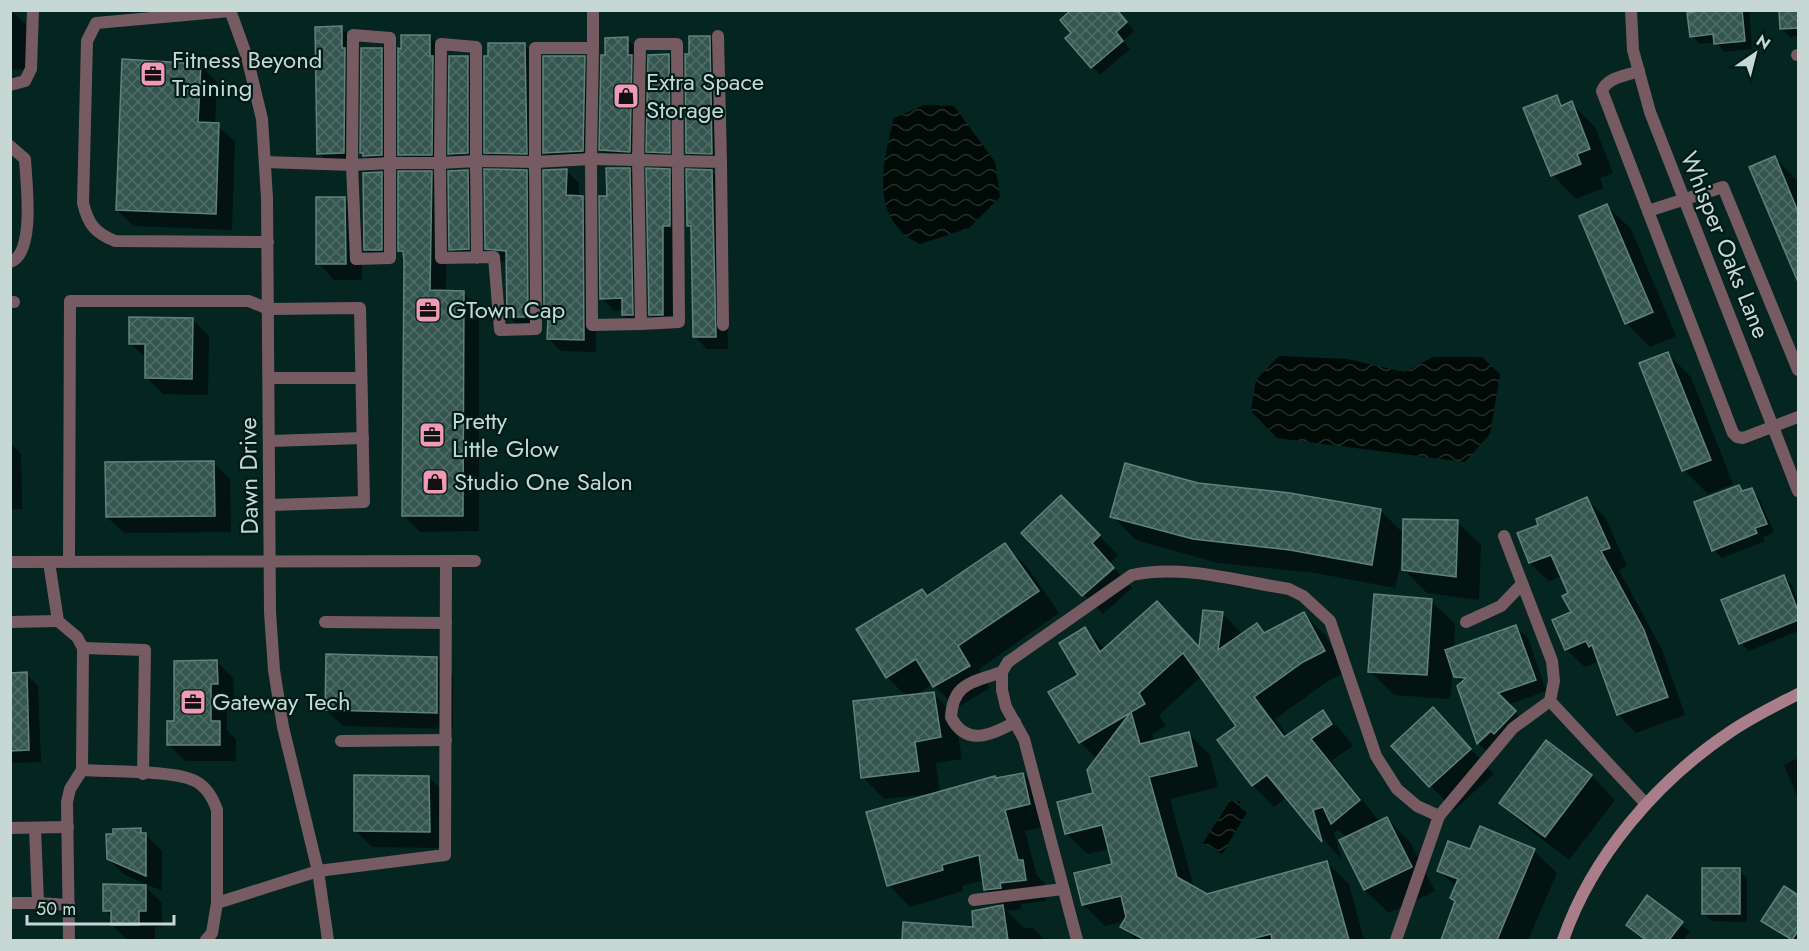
<svg xmlns="http://www.w3.org/2000/svg" width="1809" height="951" viewBox="0 0 1809 951" font-family="Jost,sans-serif">
<defs>
<pattern id="water-waves" width="16" height="10" patternUnits="userSpaceOnUse" patternTransform="scale(1.5)"><rect width="16" height="10" fill="#000a07"/><path d="M0 5q4-4 8 0t8 0" fill="none" stroke="#242d2a"/></pattern>
<pattern id="building-cross-hatch" width="8" height="8" patternUnits="userSpaceOnUse" patternTransform="scale(1.5)"><rect width="8" height="8" fill="#35554f"/><path d="M0 0l8 8M0 8l8-8" fill="none" stroke="#516d67"/></pattern>
</defs>
<rect width="100%" height="100%" fill="#042520"/>
<g fill="url(#water-waves)">
<path d="M924,105L954,106L995,162L1000,197L969,228L920,244C868,219 883,162 894,118Z"/>
<polygon points="1279,356 1347,359 1405,372 1433,357 1482,357 1500,374 1490,434 1465,462 1277,438 1251,411 1256,380"/>
<polygon points="1230,801 1240,801 1240,808 1247,812 1222,854 1203,843"/>
</g>
<g fill="#0007" fill-rule="evenodd">
<polygon points="10,10 26,24 28,69 10,70"/>
<polygon points="1116,10 1134,31 1123,41 1130,49 1100,75 1067,38"/>
<polygon points="1696,10 1749,10 1752,49 1724,52 1716,42 1700,44 1692,36"/>
<polygon points="1780,10 1798,10 1798,36 1790,37 1782,29"/>
<polygon points="341,28 354,40 356,165 331,165 319,153"/>
<polygon points="429,36 442,49 444,167 412,167 400,154"/>
<polygon points="709,37 722,50 724,165 700,165 688,152 690,56"/>
<polygon points="627,39 640,51 642,163 613,162 601,150 607,56"/>
<polygon points="524,45 537,57 539,165 498,165 486,152"/>
<polygon points="381,50 394,62 394,167 377,168 362,153"/>
<polygon points="668,56 681,68 681,164 660,164 648,151"/>
<polygon points="467,58 480,70 480,165 462,166 450,154"/>
<polygon points="584,58 596,70 595,163 557,165 545,153"/>
<polygon points="201,66 217,82 215,124 235,141 232,230 134,226 117,210"/>
<polygon points="1556,97 1565,106 1571,103 1595,127 1613,173 1600,178 1603,188 1576,199 1553,175"/>
<polygon points="1775,158 1798,182 1798,279 1751,168"/>
<polygon points="566,170 579,183 579,197 582,197 595,210 596,352 561,351 549,339 549,320 546,316"/>
<polygon points="629,170 642,182 636,327 623,315 623,310 614,311 602,298 608,198"/>
<polygon points="467,171 480,184 481,261 463,261 451,249"/>
<polygon points="669,171 682,183 675,327 663,327 651,315"/>
<polygon points="526,172 539,184 540,329 521,329 509,317 508,262 499,261 487,248"/>
<polygon points="712,172 724,184 728,349 707,349 694,336 692,229 688,225"/>
<polygon points="381,173 394,186 394,262 378,262 365,250 365,174"/>
<polygon points="431,173 447,189 446,292 463,292 479,308 479,531 420,532 404,516 405,256 400,251"/>
<polygon points="344,198 361,215 362,280 334,280 318,263"/>
<polygon points="1607,206 1631,229 1676,336 1650,347 1626,323"/>
<polygon points="192,319 209,336 208,395 163,394 146,377 147,359 130,343"/>
<polygon points="1667,353 1691,377 1733,484 1708,494 1684,470 1641,364"/>
<polygon points="10,443 21,454 22,509 10,509"/>
<polygon points="214,463 230,479 231,532 124,533 107,517"/>
<polygon points="1738,486 1744,492 1751,489 1759,498 1774,532 1763,537 1765,541 1722,558 1714,550"/>
<polygon points="1587,499 1605,517 1627,566 1619,570 1662,650 1685,715 1636,733 1618,714 1599,661 1585,667 1566,649 1573,613 1570,593 1562,576 1549,581 1530,563 1519,534 1540,525"/>
<polygon points="1381,511 1404,534 1457,522 1481,545 1479,600 1427,593 1403,569 1404,550 1395,588 1315,573 1218,563 1136,540 1112,516"/>
<polygon points="1080,516 1118,555 1110,563 1132,588 1103,614 1023,533"/>
<polygon points="1005,545 1027,567 1059,613 979,669 990,688 956,708 933,684 914,696 934,694 955,716 962,759 936,763 940,793 1023,774 1044,795 1051,825 1025,831 1037,876 1044,882 1046,901 1021,904 1021,909 1007,911 1025,929 1032,927 1045,940 983,940 977,912 1002,906 985,890 984,880 962,886 963,891 910,907 889,885 931,794 884,799 863,777 907,697 887,677 922,590 928,597"/>
<polygon points="1784,577 1792,585 1798,601 1798,631 1749,651 1741,643"/>
<polygon points="1431,601 1455,624 1454,648 1516,627 1528,638 1546,691 1508,705 1526,723 1490,754 1478,743 1459,686 1462,683 1456,676 1453,667 1450,699 1394,695 1370,671"/>
<path d="M1157,603L1201,649L1222,613L1243,635L1257,625L1265,634L1304,614L1325,635L1345,672L1325,683L1275,719L1288,736L1323,712L1344,734L1353,746L1331,761L1380,822L1387,818L1410,842L1435,891L1389,913L1365,890L1341,841L1347,838L1339,830L1334,832L1342,860L1287,797L1274,807L1253,785L1238,727L1202,676L1159,715L1166,726L1152,734L1154,742L1188,733L1210,755L1218,787L1170,799L1194,888L1207,895L1327,863L1349,884L1364,940H1136L1122,926L1126,921L1105,926L1083,904L1114,865L1110,849L1088,854L1066,833L1095,795L1097,759L1080,742V675L1085,629L1105,649ZM1313,803L1323,839L1319,835L1310,804Z"/>
<polygon points="437,658 453,675 453,729 343,726 326,710"/>
<polygon points="217,662 233,678 234,700 227,700 227,730 236,739 236,761 185,761 169,745"/>
<polygon points="10,674 26,674 38,686 41,762 10,763"/>
<polygon points="1433,710 1494,774 1454,810 1393,746"/>
<polygon points="1547,742 1592,776 1615,800 1569,860 1525,826 1501,803"/>
<polygon points="1798,758 1798,798 1784,765"/>
<polygon points="429,777 445,794 446,848 372,847 356,831"/>
<polygon points="141,830 162,851 162,891 125,875 108,859"/>
<polygon points="1471,851 1534,851 1557,873 1528,940 1442,940 1456,903 1451,898 1456,887 1439,871"/>
<polygon points="1739,870 1747,878 1747,922 1711,921 1703,913"/>
<polygon points="145,886 162,903 162,927 155,927 155,940 128,940 112,925 112,918 105,910"/>
<polygon points="1785,888 1798,897 1798,940 1788,940 1763,921"/>
<polygon points="1648,897 1690,932 1683,940 1645,940 1628,925"/>
<polygon points="904,923 962,927 975,940 903,940"/>
</g>
<g fill="url(#building-cross-hatch)" stroke="#61827b" stroke-width="1.5">
<polygon points="1071,10 1117,10 1127,22 1116,32 1123,41 1091,68 1065,38 1071,33 1060,20"/>
<polygon points="1704,10 1742,10 1745,41 1714,44 1713,34 1690,37 1687,13"/>
<polygon points="1779,10 1798,10 1798,28 1780,29"/>
<polygon points="342,26 342,48 345,48 344,153 317,154 315,27"/>
<polygon points="401,35 430,35 430,56 433,56 432,155 398,155 398,48 401,49"/>
<polygon points="689,36 710,36 712,154 686,153 685,54 689,54"/>
<polygon points="628,37 628,55 632,55 630,152 599,150 601,55 605,55 605,38"/>
<polygon points="488,43 525,43 527,154 484,153 484,56 488,56"/>
<polygon points="361,48 382,48 382,155 363,156 363,153 360,153"/>
<polygon points="669,54 670,153 646,152 648,55"/>
<polygon points="449,56 468,56 468,153 448,154"/>
<polygon points="543,56 585,56 583,151 543,153"/>
<polygon points="122,59 201,64 198,122 219,123 216,214 116,210"/>
<polygon points="1557,95 1561,106 1572,101 1590,149 1577,154 1581,164 1551,176 1523,108"/>
<polygon points="1775,156 1798,212 1798,282 1749,167"/>
<polygon points="606,168 630,168 633,315 622,315 622,298 600,299 599,196 607,196"/>
<polygon points="646,168 670,169 670,226 663,226 663,315 649,315"/>
<polygon points="484,169 527,170 528,317 507,317 506,251 485,249"/>
<polygon points="567,169 566,195 583,196 584,340 547,339 548,317 544,317 543,170"/>
<polygon points="686,169 712,170 716,337 693,337 691,226 687,226"/>
<polygon points="468,170 469,249 449,250 448,171"/>
<polygon points="398,171 432,171 430,290 464,291 463,516 402,516 404,261 403,251 398,251"/>
<polygon points="382,172 382,250 364,250 363,173"/>
<polygon points="316,197 345,197 346,264 316,264"/>
<polygon points="1607,204 1653,312 1625,324 1579,216"/>
<polygon points="129,317 193,318 192,379 145,378 145,344 129,344"/>
<polygon points="1668,352 1711,460 1682,471 1639,363"/>
<polygon points="214,461 215,516 106,517 105,462"/>
<polygon points="1125,463 1198,483 1290,493 1381,509 1372,565 1290,550 1193,539 1110,517"/>
<polygon points="1739,485 1742,491 1752,488 1767,524 1755,528 1757,533 1712,551 1694,502"/>
<polygon points="1061,495 1100,535 1092,543 1114,568 1082,596 1021,533"/>
<polygon points="1587,497 1610,548 1601,551 1644,630 1668,697 1617,715 1592,645 1589,647 1586,641 1565,650 1552,620 1571,612 1562,596 1568,593 1551,555 1529,563 1517,533 1538,525 1536,519"/>
<polygon points="1403,519 1458,520 1456,577 1402,570"/>
<polygon points="1005,543 1039,591 958,646 970,666 933,687 916,659 886,678 856,629 922,589 927,596"/>
<polygon points="1784,575 1798,611 1798,620 1739,644 1721,600"/>
<polygon points="1374,594 1432,599 1427,675 1368,672"/>
<polygon points="1157,601 1199,647 1203,610 1223,612 1218,650 1257,623 1264,633 1304,612 1325,651 1303,662 1254,697 1284,737 1323,710 1332,724 1311,739 1360,800 1331,824 1323,807 1313,810 1322,842 1267,775 1252,786 1217,740 1236,726 1183,653 1139,693 1145,704 1131,712 1140,744 1189,732 1197,766 1149,777 1177,877 1207,894 1327,861 1349,940 1272,940 1271,934 1247,940 1145,940 1120,927 1126,917 1121,896 1082,905 1074,873 1112,864 1102,825 1065,834 1057,802 1093,793 1087,770 1130,713 1079,743 1048,692 1078,675 1059,643 1085,627 1100,652"/>
<polygon points="1516,625 1536,680 1498,693 1516,711 1494,734 1491,731 1477,744 1457,686 1466,678 1454,677 1445,650"/>
<polygon points="326,654 437,657 437,713 325,710"/>
<polygon points="217,660 218,684 211,684 211,721 220,721 220,745 167,745 167,721 174,721 174,661"/>
<polygon points="27,672 29,750 10,751 10,673"/>
<polygon points="934,692 941,737 915,742 919,771 861,778 853,701"/>
<polygon points="1433,707 1471,749 1429,787 1391,746"/>
<polygon points="1546,740 1592,775 1545,837 1499,803"/>
<polygon points="1023,773 1030,804 1005,810 1018,860 1023,860 1026,880 1000,883 1001,888 984,890 979,855 942,865 943,870 887,886 866,812 995,776 996,778"/>
<polygon points="354,775 429,776 430,832 354,831"/>
<polygon points="1387,817 1412,867 1364,890 1339,840"/>
<polygon points="1480,826 1535,849 1497,940 1441,940 1455,901 1450,898 1458,879 1437,871 1448,841 1470,849"/>
<polygon points="141,828 141,833 146,833 146,876 107,859 106,834 113,834 113,829"/>
<rect x="1702" y="868" width="38" height="46"/>
<polygon points="103,884 146,885 146,911 139,911 139,925 111,925 111,911 103,911"/>
<polygon points="1784,886 1798,895 1798,931 1792,940 1761,921"/>
<polygon points="1647,895 1683,922 1669,940 1646,940 1626,925"/>
<polygon points="1003,905 1008,940 902,940 903,922 973,927 972,911"/>
</g>
<g fill="none" stroke-linecap="round" stroke-linejoin="round">
<g stroke="#775b63" stroke-width="12">
<path d="M230,11L96,23L87,41L83,203C88,224 95,233 115,241L268,242"/>
<polyline points="718,36 721,162"/>
<polyline points="593,48 593,10"/>
<polyline points="1797,55 1798,55"/>
<path d="M1639,71C1626,76 1607,77 1602,91L1733,433L1737,437L1743,438L1798,417"/>
<polyline points="10,85 25,81 31,69 33,10"/>
<path d="M10,146L25,159C26,181 36,254 10,262"/>
<polyline points="265,162 352,165 353,35 390,38 390,163 440,163 441,44 476,47 476,161 535,162 535,48 593,48 591,159 638,160 640,44 677,44 679,322 641,324 638,160 721,162 723,325"/>
<polygon points="390,163 390,258 356,259 352,165"/>
<polyline points="1648,211 1723,187 1798,370"/>
<polyline points="477,258 476,161 440,163 441,258 494,257 500,330 536,329 535,162 591,159 592,325 641,324"/>
<polyline points="10,302 14,302"/>
<polyline points="269,378 361,378"/>
<polyline points="270,441 363,438"/>
<polyline points="1504,536 1552,661 1554,681 1550,701 1646,804"/>
<polyline points="49,562 58,621 77,637 83,648 82,770 70,789 67,802 69,940"/>
<polyline points="69,562 70,301 249,301 268,309 360,308 364,502 271,505"/>
<polyline points="10,622 58,621"/>
<polyline points="325,622 446,623"/>
<polyline points="1466,622 1501,606 1522,584"/>
<polyline points="83,648 145,650 143,774"/>
<path d="M1002,672C974,682 953,682 951,717C966,747 992,735 1015,722"/>
<polyline points="341,741 446,740"/>
<path d="M82,770C108,772 174,770 195,781C207,787 213,798 217,810V903"/>
<polyline points="10,828 68,827"/>
<polyline points="974,900 1063,889"/>
<polyline points="10,903 38,903 35,828"/>
<polyline points="38,903 69,905"/>
<polyline points="206,940 212,933 217,903 318,871 445,855 446,561"/>
<path d="M1077,940L1024,739L1006,707L1002,690V672L1008,662L1132,575C1182,564 1238,581 1289,589L1303,596L1330,621L1376,756L1397,789L1417,806L1439,816"/>
<polyline points="1396,940 1439,816 1513,728 1550,701"/>
</g>
<g stroke="#775b63" stroke-width="12">
<polyline points="230,10 247,57 262,119 267,198 270,612 274,670 283,727 318,871 328,940"/>
<polyline points="1631,10 1633,50 1650,112 1798,491"/>
<polyline points="10,562 475,561"/>
</g>
<path stroke="#aa7d8a" stroke-width="12" d="M1563,940C1592,856 1657,781 1730,732C1752,717 1775,706 1798,694"/>
</g>
<defs>
<g id="office-square" transform="scale(1.35)"><rect x="-9" y="-9" width="18" height="18" rx="4" fill="#f09ab5" stroke="#001c17"/><path d="M-6-3h4V-5.5h4V-3h4V5H-6ZM-1-4.5V-3h2v-1.5ZM-6 0V1H6V0Z" fill="#111"/></g>
<g id="shop-square" transform="scale(1.35)"><rect x="-9" y="-9" width="18" height="18" rx="4" fill="#f09ab5" stroke="#001c17"/><path d="M-5-2.5h2.3a2.7 3.5 0 0 1 5.4 0H5L5.5 6h-11ZM-1.5-2.5h3a1.5 2.3 0 0 0-3 0Z" fill="#111"/></g>
</defs>
<g fill-rule="evenodd">
<use href="#office-square" x="153" y="74"/>
<use href="#shop-square" x="626" y="96"/>
<use href="#office-square" x="428" y="310"/>
<use href="#office-square" x="432" y="435"/>
<use href="#shop-square" x="435" y="482"/>
<use href="#office-square" x="193" y="702"/>
</g>
<g text-anchor="middle" stroke-width="4.5" stroke-linejoin="round" paint-order="stroke">
<g font-size="24" fill="#c7d8d4" stroke="#001c17" text-anchor="start">
<text x="172" y="68">Fitness Beyond<tspan x="172" dy="28">Training</tspan></text>
<text x="646" y="90">Extra Space<tspan x="646" dy="28">Storage</tspan></text>
<text x="448" y="318">GTown Cap</text>
<text x="452" y="429">Pretty<tspan x="452" dy="28">Little Glow</tspan></text>
<text x="454" y="490">Studio One Salon</text>
<text x="212" y="710">Gateway Tech</text>
</g>
<g font-size="24" fill="#c7d8d4" stroke="#001c17">
<text transform="translate(1725 245) rotate(68)" y="8">Whisper Oaks Lane</text>
<text transform="translate(249 476) rotate(-91)" y="8">Dawn Drive</text>
</g>
</g>
<rect width="1809" height="951" fill="none" stroke="#c7d8d4" stroke-width="24"/>
<g transform="translate(1755 54) rotate(35)" stroke="#001c17" stroke-width="4.5" paint-order="stroke">
<path d="M0-4.5L10 22L0 15L-10 22Z" fill="#c7d8d4"/>
<text y="-9" font-size="16" font-weight="bold" text-anchor="middle" fill="#c7d8d4">N</text>
</g>
<path d="M27 915v9h147v-9" fill="none" stroke="#c7d8d4" stroke-width="3"/>
<text x="36" y="915" font-size="18" fill="#c7d8d4" stroke="#001c17" stroke-width="4.5" paint-order="stroke">50 m</text>
</svg>
